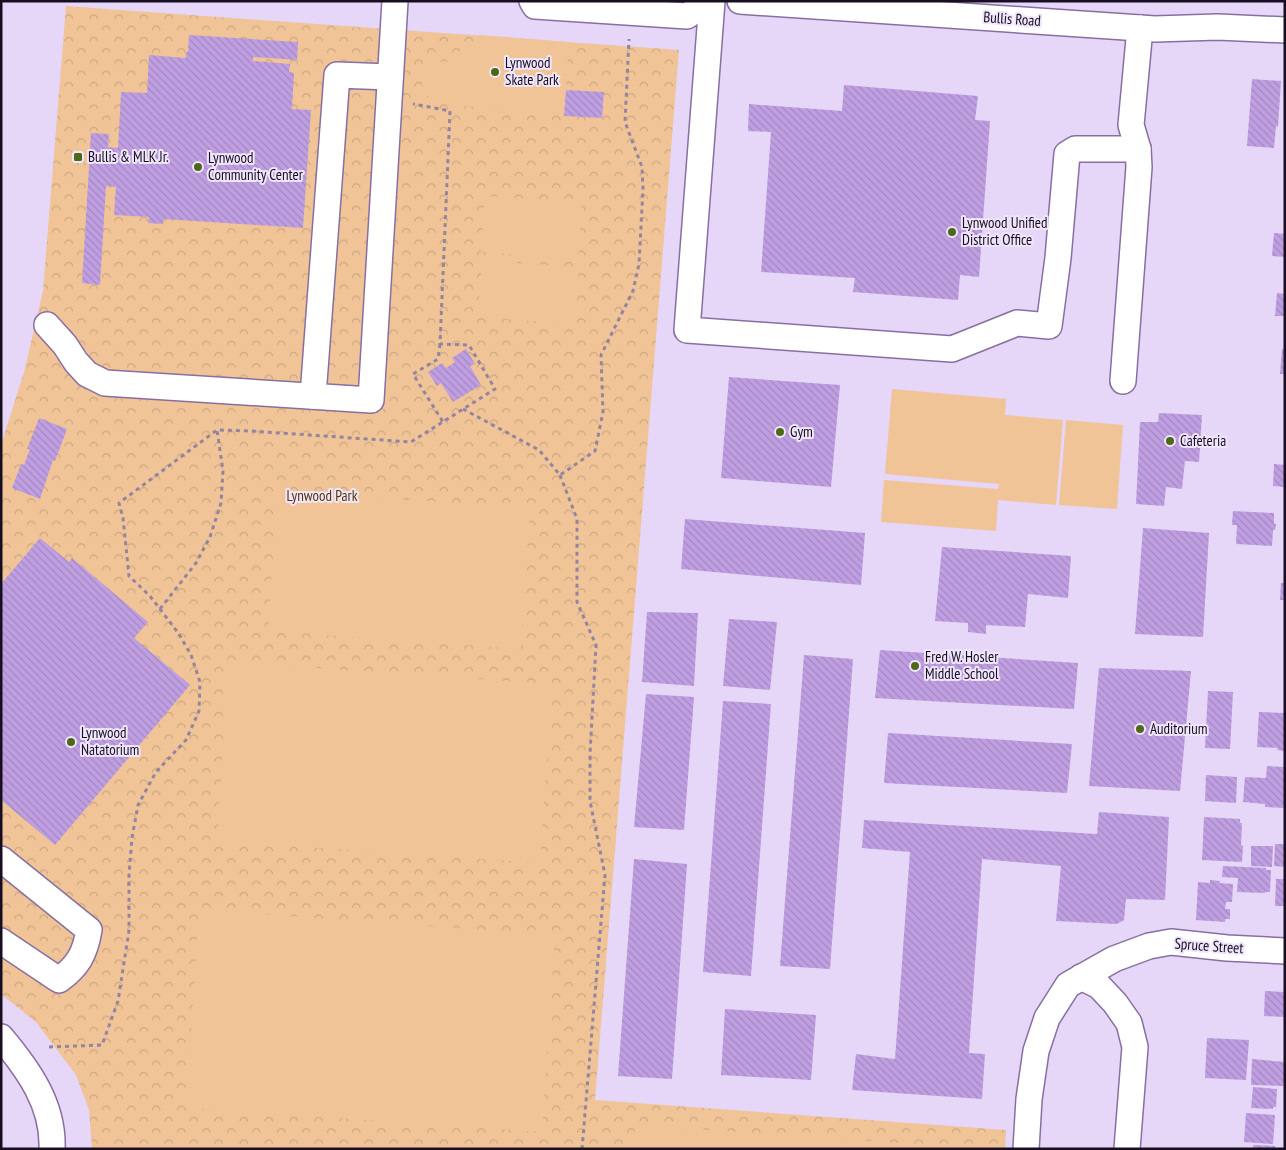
<svg xmlns="http://www.w3.org/2000/svg" width="1286" height="1150" viewBox="0 0 1286 1150" font-family="'PT Sans Narrow',sans-serif">
<defs>
<pattern id="park-crowns" width="20" height="18" patternUnits="userSpaceOnUse" patternTransform="scale(1.25)"><rect width="20" height="18" fill="#f0c497"/><path d="M2 6a3 3 0 1 1 6 0M12 15a3 3 0 1 1 6 0" fill="none" stroke="#cda782"/></pattern>
<pattern id="building-back-hatch" width="6" height="6" patternUnits="userSpaceOnUse" patternTransform="scale(1.25)"><rect width="6" height="6" fill="#bf9fe1"/><path d="M-1 5l2 2M0 0l6 6M5-1l2 2" fill="none" stroke="#a388c1"/></pattern>
</defs>
<rect width="100%" height="100%" fill="#e6d6f8"/>
<polygon fill="url(#park-crowns)" points="66,6 679,50 595,1100 1006,1130 1005,1149 92,1149 89,1110 76,1075 36,1022 1,994 1,445 24,372 43,291"/>
<g fill="#f0c497">
<polygon points="480,35 569,42 564,116 436,103 424,93 421,78 426,66 435,61 447,62"/>
<polygon points="485,196 582,202 578,259 481,252"/>
<polygon points="482,261 579,267 575,324 478,317"/>
<polygon points="892,389 1006,399 1005,415 1063,420 1056,505 998,500 996,531 881,522 884,480 998,489 999,484 885,474"/>
<polygon points="1066,420 1123,425 1117,509 1059,505"/>
<polygon points="277,491 530,508 521,649 268,631"/>
<polygon points="228,662 552,684 540,863 217,841"/>
<polygon points="199,910 555,935 542,1132 186,1108"/>
<polygon points="635,1125 944,1146 944,1149 634,1149"/>
</g>
<g fill="url(#building-back-hatch)">
<polygon points="189,35 298,42 297,60 253,57 253,61 290,64 289,72 294,73 292,109 311,110 303,228 164,219 163,224 148,223 149,217 114,215 116,187 106,186 100,285 82,283 91,133 109,134 108,147 118,148 121,92 147,93 149,55 186,58 186,52 188,52"/>
<polygon points="1252,79 1281,81 1278,127 1276,126 1274,148 1247,146"/>
<polygon points="844,85 978,96 975,120 990,121 979,277 960,275 958,300 853,292 855,278 761,272 771,132 748,131 749,104 842,111"/>
<polygon points="566,90 604,92 602,118 564,116"/>
<polygon points="1274,233 1285,234 1285,257 1272,256"/>
<polygon points="1277,293 1285,294 1285,316 1275,316"/>
<polygon points="466,349 475,364 470,366 481,385 453,402 441,383 437,386 428,372 442,363 446,368 455,362 452,358"/>
<polygon points="1282,349 1285,349 1285,374 1280,374"/>
<polygon points="729,377 840,385 831,487 721,478"/>
<polygon points="1159,413 1202,415 1199,462 1185,461 1182,489 1166,487 1164,506 1136,504 1140,422 1158,422"/>
<polygon points="39,418 67,429 55,461 53,460 40,499 12,488 21,464 24,465 30,449 27,449"/>
<polygon points="1274,464 1285,465 1285,487 1273,486"/>
<polygon points="1233,511 1274,513 1274,524 1276,524 1275,530 1273,530 1272,546 1236,544 1237,525 1232,525"/>
<polygon points="685,519 865,533 861,585 681,569"/>
<polygon points="1143,528 1209,533 1203,637 1135,634"/>
<polygon points="40,538 69,562 72,558 148,622 134,638 190,685 55,845 1,800 1,584"/>
<polygon points="942,547 1071,556 1068,598 1028,594 1025,627 986,625 986,634 968,632 968,623 935,621"/>
<polygon points="1281,583 1285,583 1285,600 1280,600"/>
<polygon points="647,612 698,613 694,686 642,682"/>
<polygon points="729,619 777,622 770,690 723,686"/>
<polygon points="880,650 1078,663 1074,709 875,698"/>
<polygon points="804,655 853,659 830,969 780,966"/>
<polygon points="1099,668 1191,671 1180,791 1089,786"/>
<polygon points="1208,691 1233,692 1230,749 1205,748"/>
<polygon points="646,694 694,697 684,830 634,827"/>
<polygon points="723,701 771,704 751,976 703,972"/>
<polygon points="1259,712 1285,713 1285,751 1277,750 1278,748 1257,747"/>
<polygon points="888,733 1072,744 1067,793 884,783"/>
<polygon points="1267,766 1285,767 1285,808 1265,807 1265,804 1243,802 1245,777 1266,778"/>
<polygon points="1206,775 1237,777 1236,803 1205,801"/>
<polygon points="1099,812 1169,817 1165,900 1126,899 1124,920 1117,924 1056,921 1061,866 982,859 969,1053 985,1054 982,1099 852,1090 856,1054 895,1059 910,852 862,848 864,820 1097,834"/>
<polygon points="1204,817 1240,819 1240,823 1242,823 1241,845 1243,846 1242,862 1202,860"/>
<polygon points="1275,844 1285,844 1285,867 1274,866"/>
<polygon points="1251,846 1273,846 1272,867 1251,866"/>
<polygon points="634,859 687,864 672,1079 618,1076"/>
<polygon points="1223,866 1266,868 1266,870 1271,870 1270,892 1265,892 1265,893 1237,892 1238,878 1222,877"/>
<polygon points="1276,879 1285,879 1285,906 1275,906"/>
<polygon points="1210,880 1220,881 1219,883 1233,884 1232,902 1226,902 1225,909 1230,909 1230,919 1225,919 1225,922 1196,920 1198,882 1210,883"/>
<polygon points="1265,991 1285,992 1285,1017 1264,1016"/>
<polygon points="725,1009 816,1015 811,1080 721,1075"/>
<polygon points="1207,1038 1249,1040 1246,1080 1205,1078"/>
<polygon points="1252,1059 1285,1062 1285,1086 1251,1085"/>
<polygon points="1253,1087 1277,1089 1276,1107 1273,1107 1273,1109 1251,1108"/>
<polygon points="1246,1113 1275,1115 1273,1144 1244,1142"/>
<polygon points="1253,1145 1275,1146 1275,1149 1253,1149"/>
</g>
<g fill="none" stroke-linecap="round" stroke-linejoin="round">
<g stroke="#886fa1" stroke-width="28">
<g id="minor">
<polyline points="532,1 535,6 687,16 709,1"/>
<polyline points="712,1 687,330 952,349 1017,323 1049,326 1058,258 1067,154 1075,149 1138,149"/>
<polyline points="740,1 1155,29 1218,27 1285,30"/>
<polyline points="47,325 65,345 76,362 87,374 105,383 371,400 395,1"/>
<polyline points="1123,381 1139,167 1138,149 1131,125 1140,28"/>
<polyline points="313,396 337,75 390,77"/>
<path d="M1,859L89,930C85,954 78,966 59,980L1,941"/>
<polyline points="1081,977 1099,986 1115,1003 1129,1023 1135,1047 1127,1149"/>
<path d="M1,1037C28,1069 54,1105 52,1149"/>
<polyline points="1026,1149 1029,1099 1036,1051 1047,1018 1068,985 1114,959 1149,946 1171,942 1227,948 1285,951"/>
</g>
</g>
<g stroke="#9285a1" stroke-width="3" stroke-dasharray="4 4" stroke-linecap="butt">
<polyline points="440,344 438,359 413,374 443,422"/>
<polyline points="463,409 539,450 560,475 595,451 603,412 601,355 633,291 639,264 643,189 642,167 625,122 629,39"/>
<polyline points="560,475 577,519 577,602 596,645 590,754 590,801 605,875 582,1149"/>
<polyline points="160,609 196,563 210,537 221,503 223,471 217,430"/>
<polyline points="49,1047 102,1045 118,1001 129,931 129,875 132,838 138,805 156,772 186,740 199,711 200,682 191,655 179,634 150,596 129,576 123,518 119,503 217,430 251,431 411,442 495,389 469,345 440,344 450,111 413,104"/>
</g>
<use href="#minor" stroke="#fff" stroke-width="25"/>
</g>
<g fill="#4e681a" stroke="#f0e6fc" stroke-width="2">
<circle cx="495" cy="72" r="5"/>
<rect x="73" y="152" width="10" height="10" rx="2.5"/>
<circle cx="198" cy="167" r="5"/>
<circle cx="952" cy="232" r="5"/>
<circle cx="780" cy="432" r="5"/>
<circle cx="1170" cy="441" r="5"/>
<circle cx="915" cy="666" r="5"/>
<circle cx="1140" cy="729" r="5"/>
<circle cx="71" cy="742" r="5"/>
</g>
<g text-anchor="middle" stroke-width="4" stroke-linejoin="round" paint-order="stroke">
<g font-size="15" fill="#180e21" stroke="#f0e6fc">
<text transform="translate(1012 19) rotate(4)" y="5">Bullis Road</text>
<text transform="translate(1209 946) rotate(4)" y="5">Spruce Street</text>
</g>
<g font-size="15" fill="#180e21" stroke="#f0e6fc" text-anchor="start">
<text x="505" y="68">Lynwood<tspan x="505" dy="17">Skate Park</tspan></text>
<text x="88" y="162">Bullis &amp; MLK Jr.</text>
<text x="208" y="163">Lynwood<tspan x="208" dy="17">Community Center</tspan></text>
<text x="962" y="228">Lynwood Unified<tspan x="962" dy="17">District Office</tspan></text>
<text x="790" y="437">Gym</text>
<text x="1180" y="446">Cafeteria</text>
<text x="925" y="662">Fred W. Hosler<tspan x="925" dy="17">Middle School</tspan></text>
<text x="1150" y="734">Auditorium</text>
<text x="81" y="738">Lynwood<tspan x="81" dy="17">Natatorium</tspan></text>
</g>
<g font-size="15" fill="#583404" stroke="#f0e6fc">
<text x="322" y="501">Lynwood Park</text>
</g>
</g>
<rect width="1286" height="1150" fill="none" stroke="#180e21" stroke-width="5"/>
</svg>
